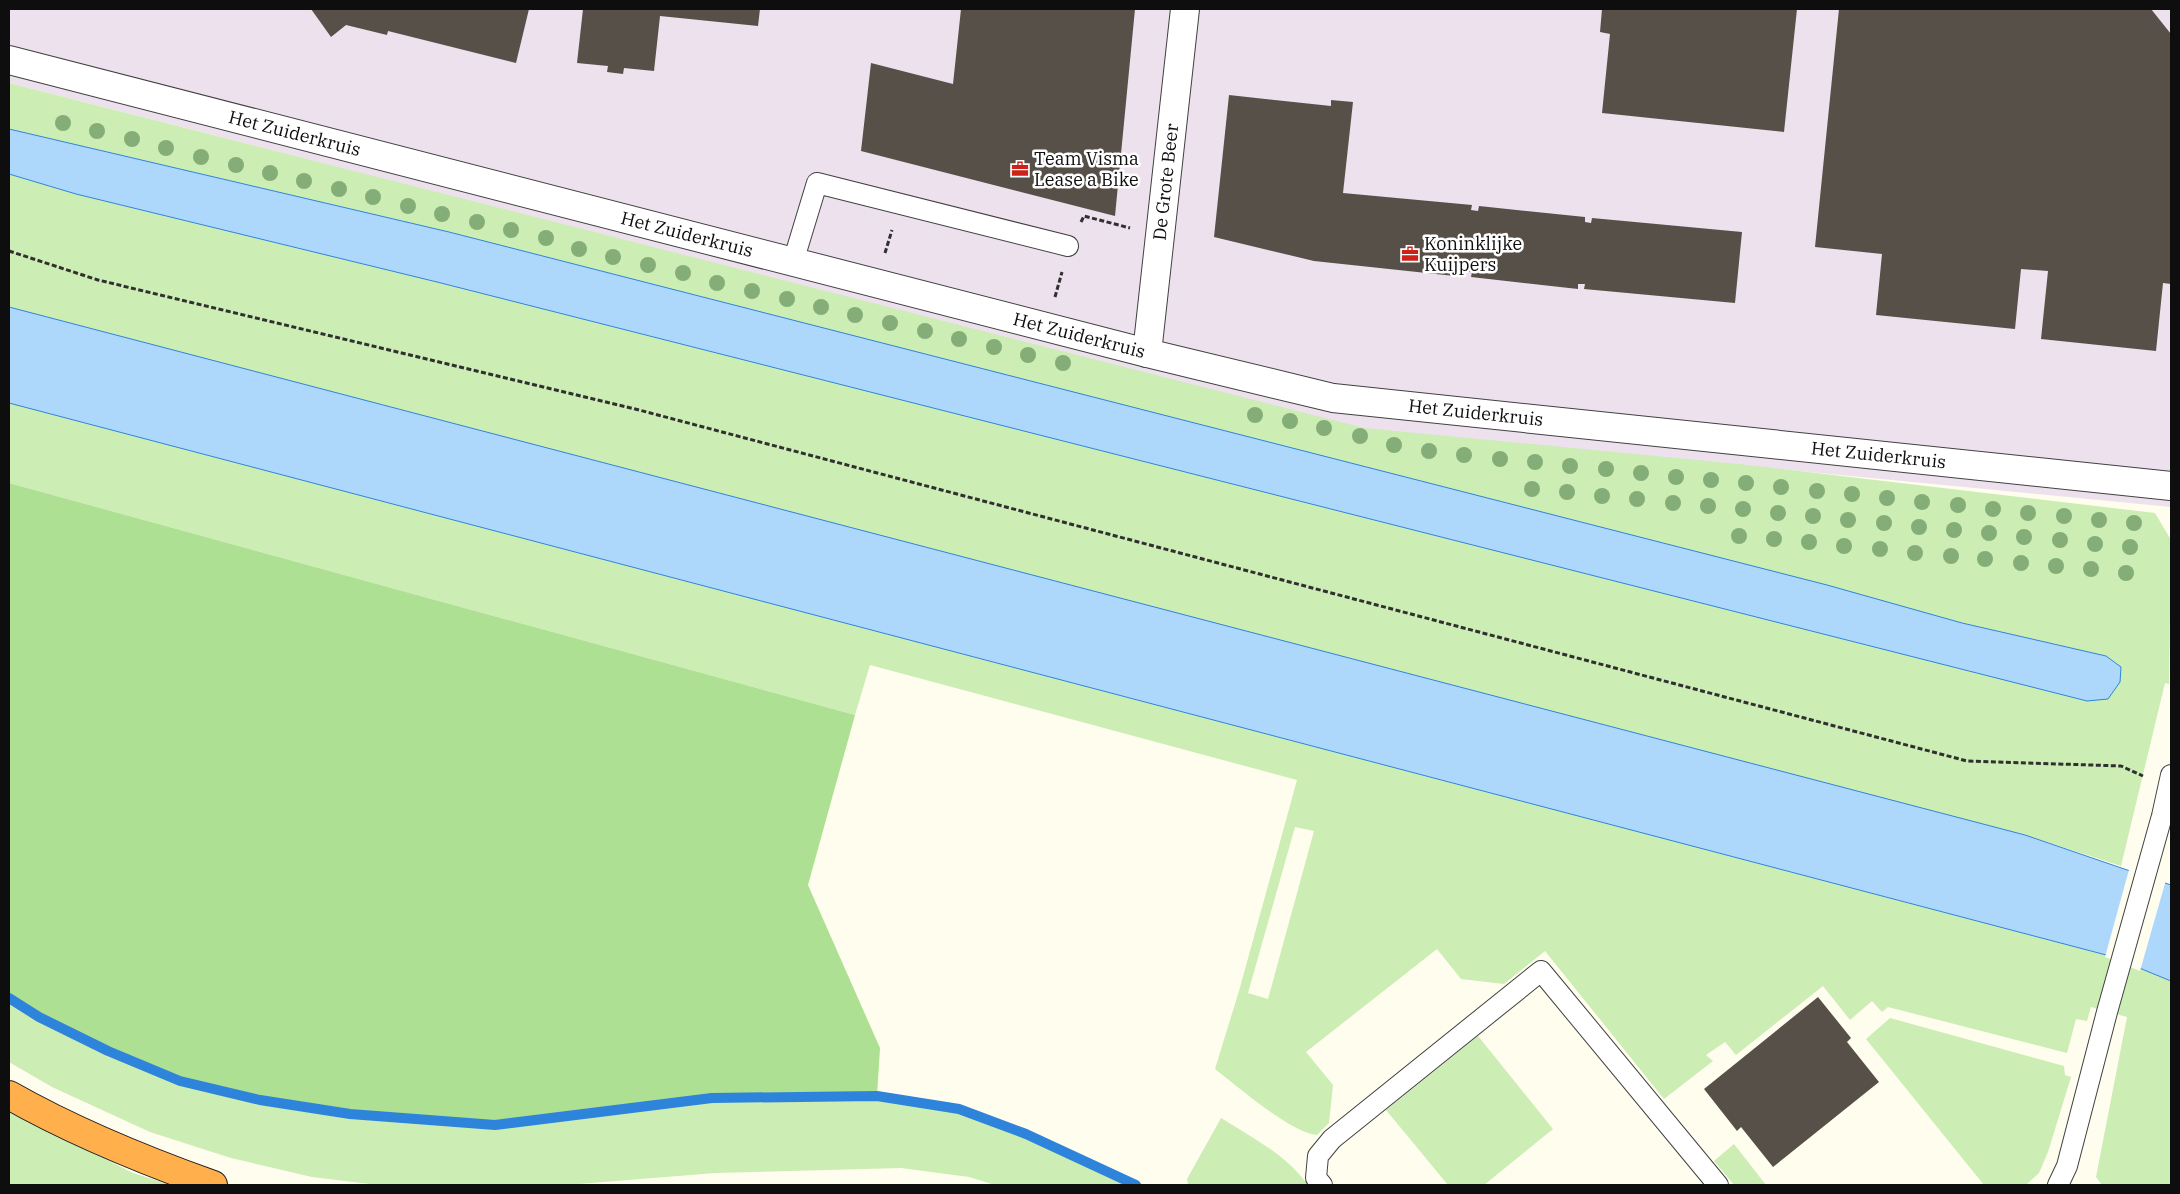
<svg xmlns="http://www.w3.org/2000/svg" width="2180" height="1194" viewBox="0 0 2180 1194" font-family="'IBM Plex Serif',serif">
<rect width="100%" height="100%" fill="#fffdee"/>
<polygon fill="#ede1ed" points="9,9 2171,9 2171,507 1363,429 9,83"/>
<g fill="#ccedb4" fill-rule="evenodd">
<polygon points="9,83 1364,428 1739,464 2155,513 2171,540 2169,684 2165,683 2121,866 2025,835 9,307 9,174 76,194 437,282 2087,701 2121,667 2106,656 1962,623 449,232 9,129"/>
<path d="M9,403L2110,956L2171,981V1185H2102L2096,1177L2127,1017L2091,1007L2087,1021L2076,1019L2067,1053L1888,1007L1882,1012L1872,1001L1850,1020L1823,986L1736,1055L1725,1042L1706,1055L1713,1061L1664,1099L1545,951L1504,984L1461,979L1437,949L1306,1052L1333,1085L1329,1123L1317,1135C1291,1133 1237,1086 1215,1069L1239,991L1297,780L870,665L855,715L9,483ZM1295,827L1314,831L1268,999L1248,993Z"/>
<polygon points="9,998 39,1017 180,1081 260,1100 350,1114 495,1125 712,1098 877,1096 959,1109 1026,1134 1136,1185 995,1185 969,1177 901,1168 715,1173 566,1185 378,1185 312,1177 231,1158 150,1132 52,1087 9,1062"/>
<polygon points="1890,1018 2064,1066 2065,1075 2071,1077 2048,1152 2039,1173 2027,1184 1984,1185 1866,1039"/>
<polygon points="1478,1036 1553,1129 1484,1185 1448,1185 1386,1110"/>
<polygon points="9,1110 133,1173 171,1185 9,1185"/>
<path d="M1221,1118C1253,1138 1285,1154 1308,1185H1188L1187,1179Z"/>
<polygon points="1734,1144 1766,1185 1734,1185 1714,1161"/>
</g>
<polygon fill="#ade092" points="9,483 855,715 808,885 880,1048 877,1096 712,1098 495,1125 350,1114 260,1100 180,1081 108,1051 39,1017 9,998"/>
<g fill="#aed7fc" stroke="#2e84da">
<polygon points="9,129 449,232 1827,585 1962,623 2106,656 2121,667 2120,682 2108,699 2087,701 437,282 76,194 9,174"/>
<polygon points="9,307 2025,835 2171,885 2171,981 2110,956 9,403"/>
</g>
<polygon fill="#fffdee" points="2130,866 2166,880 2140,971 2105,957"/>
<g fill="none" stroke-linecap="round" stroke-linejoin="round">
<polyline stroke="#2e84da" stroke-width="10" points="9,998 39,1017 108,1051 180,1081 260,1100 350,1114 495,1125 712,1098 877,1096 959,1109 1026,1134 1136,1185"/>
</g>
<g fill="#575049">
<polygon points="311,9 529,9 516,63 388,31 387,35 346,25 331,37"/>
<polygon points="583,9 760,9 758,26 660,16 654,71 624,68 623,74 607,72 608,66 577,63"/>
<polygon points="961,9 1135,9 1115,216 861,151 871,63 953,84"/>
<polygon points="1602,9 1797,9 1784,132 1602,113 1610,34 1600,32"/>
<polygon points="1839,9 2151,9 2171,34 2171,284 2163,283 2156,351 2041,339 2048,271 2021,269 2015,329 1876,315 1882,254 1815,247"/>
<polygon points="1229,95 1331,106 1331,100 1353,102 1343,193 1472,205 1471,210 1478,211 1479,206 1585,217 1585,222 1591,223 1592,218 1742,232 1735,303 1584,289 1585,284 1578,284 1578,289 1471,277 1472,272 1465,272 1464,277 1314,261 1214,237"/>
<polygon points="1818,997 1851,1038 1847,1042 1879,1082 1773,1167 1741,1127 1737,1131 1704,1089"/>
</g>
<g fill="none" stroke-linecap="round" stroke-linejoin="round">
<g stroke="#414141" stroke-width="22">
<g id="lane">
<polyline points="793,262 817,183 1068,246"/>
<polyline points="1322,1185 1316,1178 1318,1156 1332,1139 1541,971 1718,1185"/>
<polyline points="2058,1185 2067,1166 2107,1012 2162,816 2171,775"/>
</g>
</g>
<g stroke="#414141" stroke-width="30">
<g id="street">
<path id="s1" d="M9,60L1147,353L1333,398L2171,486"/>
<path id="s2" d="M1147,353L1185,9"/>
</g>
</g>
<g stroke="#1f1f1f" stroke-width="30">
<path id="highway" d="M9,1095C74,1132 143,1160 213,1185"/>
</g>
<g stroke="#303030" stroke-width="3" stroke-dasharray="5 2.5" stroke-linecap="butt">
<polyline points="1081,222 1084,216 1130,228"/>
<polyline points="9,251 98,280 639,410 1967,761 2121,766 2143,776"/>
<polyline points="885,253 892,230"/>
<polyline points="1055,297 1062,272"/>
</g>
<use href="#lane" stroke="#fff" stroke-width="20"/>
<use href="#street" stroke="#fff" stroke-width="28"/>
<use href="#highway" stroke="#ffb04c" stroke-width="28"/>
</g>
<g fill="#85ad78">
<circle cx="63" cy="123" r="8"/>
<circle cx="97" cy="131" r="8"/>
<circle cx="132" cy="139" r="8"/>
<circle cx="166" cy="148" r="8"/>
<circle cx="201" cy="157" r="8"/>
<circle cx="236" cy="165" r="8"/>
<circle cx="270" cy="173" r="8"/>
<circle cx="304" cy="181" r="8"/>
<circle cx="339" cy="189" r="8"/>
<circle cx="373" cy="197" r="8"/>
<circle cx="408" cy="206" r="8"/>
<circle cx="442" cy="214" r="8"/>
<circle cx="477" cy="222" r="8"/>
<circle cx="511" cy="230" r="8"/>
<circle cx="546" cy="238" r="8"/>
<circle cx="579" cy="249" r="8"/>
<circle cx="613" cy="257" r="8"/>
<circle cx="648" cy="265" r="8"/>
<circle cx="683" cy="273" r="8"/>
<circle cx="717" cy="283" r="8"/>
<circle cx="752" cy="291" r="8"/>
<circle cx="787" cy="299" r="8"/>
<circle cx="821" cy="307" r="8"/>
<circle cx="855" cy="315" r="8"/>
<circle cx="890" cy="323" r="8"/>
<circle cx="925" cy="331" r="8"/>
<circle cx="959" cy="339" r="8"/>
<circle cx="994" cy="347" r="8"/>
<circle cx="1028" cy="355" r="8"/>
<circle cx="1063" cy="363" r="8"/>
<circle cx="1255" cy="415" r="8"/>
<circle cx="1290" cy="421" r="8"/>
<circle cx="1324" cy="428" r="8"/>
<circle cx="1360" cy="436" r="8"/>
<circle cx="1394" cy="445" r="8"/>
<circle cx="1429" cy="451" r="8"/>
<circle cx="1464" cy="455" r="8"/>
<circle cx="1500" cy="459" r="8"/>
<circle cx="1535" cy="462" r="8"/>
<circle cx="1570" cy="466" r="8"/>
<circle cx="1606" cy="469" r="8"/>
<circle cx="1641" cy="473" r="8"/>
<circle cx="1676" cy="477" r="8"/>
<circle cx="1711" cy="480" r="8"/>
<circle cx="1746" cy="483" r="8"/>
<circle cx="1781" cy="487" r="8"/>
<circle cx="1532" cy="489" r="8"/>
<circle cx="1817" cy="491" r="8"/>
<circle cx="1567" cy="492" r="8"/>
<circle cx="1852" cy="494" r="8"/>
<circle cx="1602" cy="496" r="8"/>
<circle cx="1887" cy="498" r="8"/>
<circle cx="1637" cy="499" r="8"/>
<circle cx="1922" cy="502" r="8"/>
<circle cx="1673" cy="503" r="8"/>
<circle cx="1958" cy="505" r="8"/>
<circle cx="1708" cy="506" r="8"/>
<circle cx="1743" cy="509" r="8"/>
<circle cx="1993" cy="509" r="8"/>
<circle cx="1778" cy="513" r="8"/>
<circle cx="2028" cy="513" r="8"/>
<circle cx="1813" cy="516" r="8"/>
<circle cx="2064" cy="516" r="8"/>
<circle cx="1848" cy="520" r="8"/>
<circle cx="2099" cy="520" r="8"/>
<circle cx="1884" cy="523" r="8"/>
<circle cx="2134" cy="523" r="8"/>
<circle cx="1919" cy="527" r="8"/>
<circle cx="1954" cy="530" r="8"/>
<circle cx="1989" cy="533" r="8"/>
<circle cx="1739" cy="536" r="8"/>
<circle cx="2024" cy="537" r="8"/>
<circle cx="1774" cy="539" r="8"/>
<circle cx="2060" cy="540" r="8"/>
<circle cx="1809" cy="542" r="8"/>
<circle cx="2095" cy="544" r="8"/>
<circle cx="1844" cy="546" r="8"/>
<circle cx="2130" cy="547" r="8"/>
<circle cx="1880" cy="549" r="8"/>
<circle cx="1915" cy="553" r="8"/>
<circle cx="1951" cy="556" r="8"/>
<circle cx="1985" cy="559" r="8"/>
<circle cx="2021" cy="563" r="8"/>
<circle cx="2056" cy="566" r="8"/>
<circle cx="2091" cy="569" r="8"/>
<circle cx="2126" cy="573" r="8"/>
</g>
<defs>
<g id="office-bare" transform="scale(1.35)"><path d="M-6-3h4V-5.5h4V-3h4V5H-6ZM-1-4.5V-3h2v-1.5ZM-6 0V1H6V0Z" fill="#cb2219" stroke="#fff" stroke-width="2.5" paint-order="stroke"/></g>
</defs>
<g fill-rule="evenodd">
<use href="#office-bare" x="1020" y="169"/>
<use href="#office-bare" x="1410" y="254"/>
</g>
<g text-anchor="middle" stroke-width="5" stroke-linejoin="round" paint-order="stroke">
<g font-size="18" fill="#0e0e0e" stroke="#fff">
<text dy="6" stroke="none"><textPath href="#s1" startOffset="295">Het Zuiderkruis</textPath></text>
<text dy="6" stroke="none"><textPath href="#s2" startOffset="172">De Grote Beer</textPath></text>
<text dy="6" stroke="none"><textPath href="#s1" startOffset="700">Het Zuiderkruis</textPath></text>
<text dy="6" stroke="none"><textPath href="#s1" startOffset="1105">Het Zuiderkruis</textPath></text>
<text dy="6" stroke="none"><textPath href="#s1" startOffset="1510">Het Zuiderkruis</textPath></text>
<text dy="6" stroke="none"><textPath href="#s1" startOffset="1915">Het Zuiderkruis</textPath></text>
</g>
<g font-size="18" fill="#0e0e0e" stroke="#fff" text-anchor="start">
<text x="1034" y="165">Team Visma<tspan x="1034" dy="21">Lease a Bike</tspan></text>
<text x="1424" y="250">Koninklijke<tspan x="1424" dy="21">Kuijpers</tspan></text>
</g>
</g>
<rect width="2180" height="1194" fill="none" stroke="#0e0e0e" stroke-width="20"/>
</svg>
